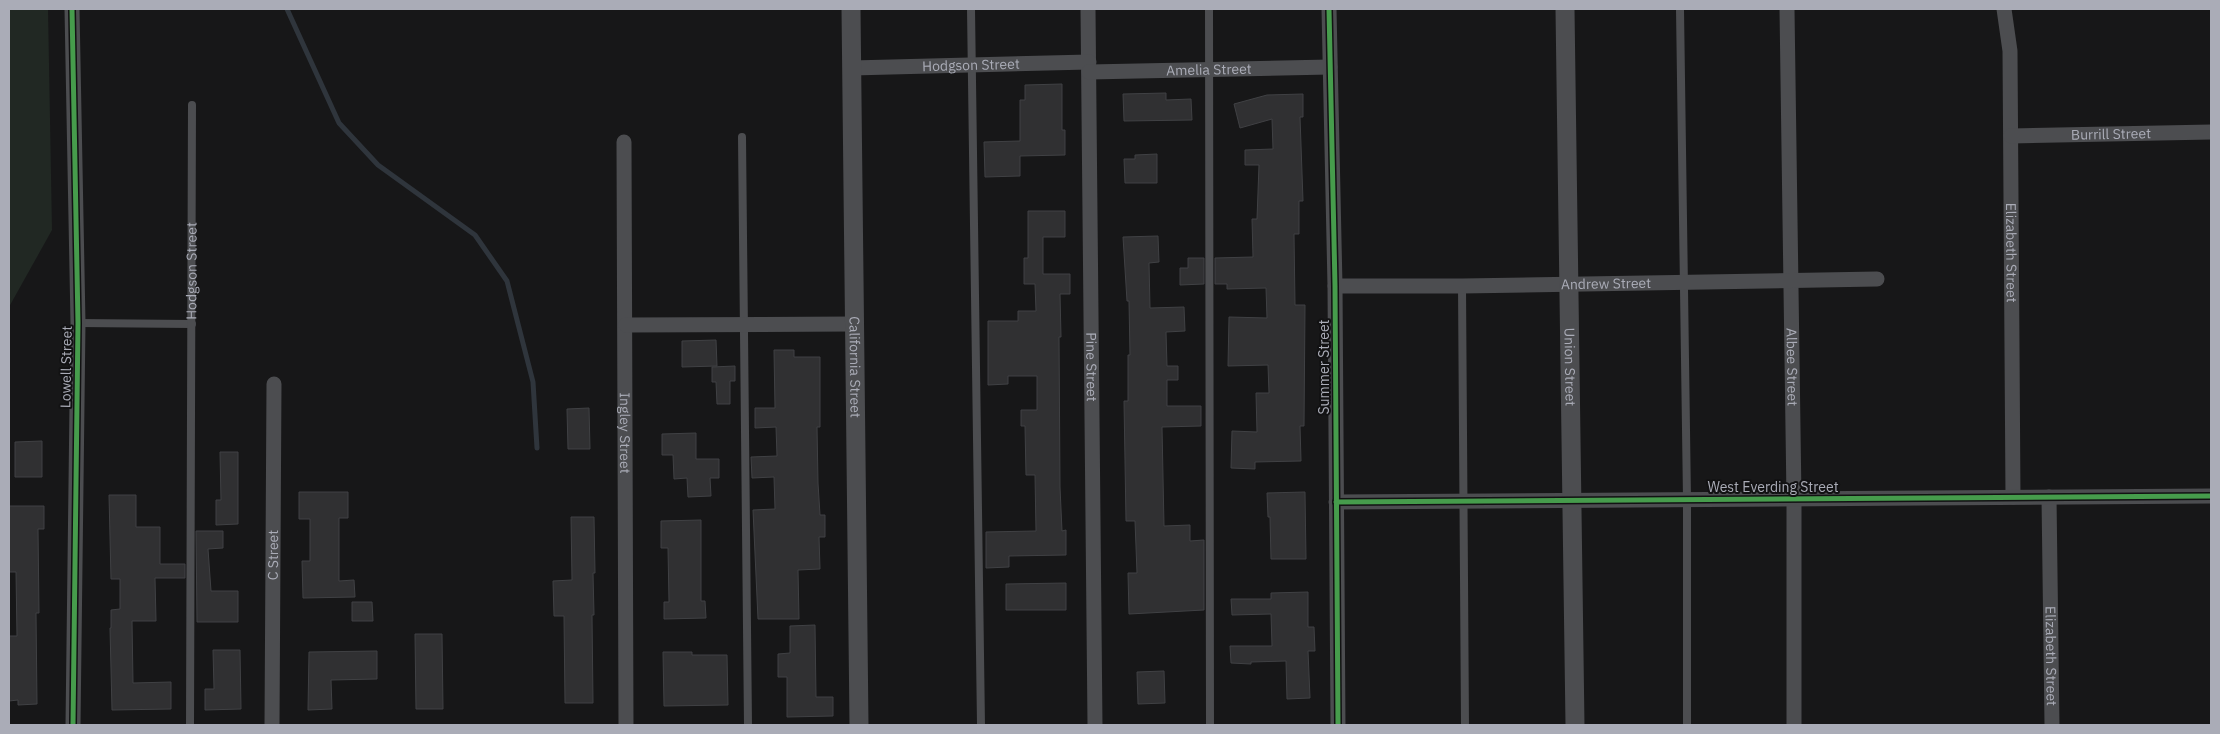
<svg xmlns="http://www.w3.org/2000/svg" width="2220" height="734" viewBox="0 0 2220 734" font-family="'IBM Plex Sans',sans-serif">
<rect width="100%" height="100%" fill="#171718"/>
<polygon fill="#212823" points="9,9 48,9 52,230 9,307"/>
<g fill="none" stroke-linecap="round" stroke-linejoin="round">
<polyline stroke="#2f353c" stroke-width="5" points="287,9 339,123 378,165 475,235 507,281 533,382 537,448"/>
</g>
<g fill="#303032" stroke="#404144">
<polygon points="1062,84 1062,130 1065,130 1065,155 1020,156 1020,176 985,177 984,142 1020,141 1020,100 1025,100 1025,85"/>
<polygon points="1166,93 1166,100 1191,99 1192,120 1124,121 1123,94"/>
<polygon points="1303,94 1303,117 1300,117 1303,201 1299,201 1299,234 1294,234 1295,305 1305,305 1304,426 1300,426 1301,461 1255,462 1255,469 1231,468 1232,431 1257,432 1256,393 1269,393 1268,365 1228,366 1229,317 1267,318 1266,288 1227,289 1227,284 1215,284 1215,258 1253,257 1252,219 1257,219 1259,165 1245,165 1245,150 1273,149 1272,119 1240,128 1234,104 1267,95"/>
<polygon points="1157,154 1157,183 1125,183 1124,159 1135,159 1135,155"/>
<polygon points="1028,211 1065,211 1065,237 1043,237 1043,274 1070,274 1070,294 1060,294 1061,337 1059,337 1060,487 1062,531 1066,530 1066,555 1009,556 1009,567 986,568 986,532 1036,531 1035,475 1026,475 1025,426 1021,426 1021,410 1037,410 1037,376 1008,376 1008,384 988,385 988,321 1018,321 1018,311 1036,311 1035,284 1024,284 1024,258 1028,258"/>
<polygon points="1158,236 1159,262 1149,263 1150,308 1184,307 1185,331 1166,332 1167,366 1178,366 1178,380 1167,380 1167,406 1201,406 1201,426 1162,427 1164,526 1190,525 1190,541 1204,540 1204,610 1129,614 1128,573 1137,573 1135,521 1126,521 1124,401 1128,401 1128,355 1130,355 1129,301 1127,301 1123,237"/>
<polygon points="1188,258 1204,258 1204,284 1180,285 1180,268 1188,268"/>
<polygon points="716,340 717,366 682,367 682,341"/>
<polygon points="774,350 794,350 794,357 820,357 820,427 817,427 818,483 820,515 825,515 825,537 819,537 820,569 798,570 799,619 758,619 753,510 775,509 774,477 752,478 751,457 777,456 776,427 755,428 755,408 775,408"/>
<polygon points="735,366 735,381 730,381 730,404 717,404 716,382 712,382 712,367"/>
<polygon points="589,408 590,449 568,449 567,409"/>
<polygon points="696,433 696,459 719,459 719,478 710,478 711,496 688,497 687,478 674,479 673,455 662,455 662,434"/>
<polygon points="42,441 42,477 15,477 15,442"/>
<polygon points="220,452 238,452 238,524 216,525 216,500 221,500"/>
<polygon points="299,492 348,492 348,518 339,518 339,581 354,580 355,597 303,598 302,561 310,561 310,519 299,519"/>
<polygon points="1305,492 1306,559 1271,559 1270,517 1268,517 1267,493"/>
<polygon points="109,495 136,495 136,527 160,527 160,564 185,564 185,578 155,578 156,621 132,621 133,683 171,682 171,709 112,710 110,628 111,628 111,610 120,609 120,579 111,579"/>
<polygon points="9,506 44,506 44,529 38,529 39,613 36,613 37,704 18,705 18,700 9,701 9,636 17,636 16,572 9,572"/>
<polygon points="571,517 594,517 595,573 593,573 594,615 592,615 593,703 565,703 564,616 554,616 553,581 572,580"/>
<polygon points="701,520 701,601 705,601 706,618 664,619 664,602 669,602 668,548 661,548 661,521"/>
<polygon points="196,531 223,531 223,548 208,549 211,591 238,591 238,622 197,622"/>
<polygon points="1066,583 1066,610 1006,610 1006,584"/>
<polygon points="1308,592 1308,627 1314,627 1315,651 1308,651 1310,698 1287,699 1286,661 1251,662 1251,664 1231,663 1230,646 1272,646 1271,614 1232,615 1231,599 1271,599 1271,593"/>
<polygon points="352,602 372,602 373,621 352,621"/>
<polygon points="815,625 816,697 833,697 833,716 787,717 787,677 778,677 778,654 790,653 790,626"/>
<polygon points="415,634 442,634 443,709 416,709"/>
<polygon points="213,650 240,650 241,709 205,710 205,689 214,689"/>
<polygon points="377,651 377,679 331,680 332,709 308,710 309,652"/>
<polygon points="663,652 692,652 692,655 727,655 728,705 664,706"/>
<polygon points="1164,671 1165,703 1138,704 1137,672"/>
</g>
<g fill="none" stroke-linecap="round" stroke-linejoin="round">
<g stroke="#4c4d50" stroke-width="8">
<polyline points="971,9 981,725"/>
<polyline points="1209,9 1210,725"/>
<polyline points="1680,9 1687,499 1687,725"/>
<polyline points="742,137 748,725"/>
<polyline points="1462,286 1465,725"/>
<polyline points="78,323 192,324"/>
<path id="s1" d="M190,725L192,105"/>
</g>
<g stroke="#4c4d50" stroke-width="15">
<polyline points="72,9 78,323 73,725"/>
<path id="s2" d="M1088,9L1095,725"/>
<polyline points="1329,9 1335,286 1338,725"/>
<path id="s3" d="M1787,9L1794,498V725"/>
<path id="s4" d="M2004,9L2010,51L2013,497"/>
<path id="s5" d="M852,68L1089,62"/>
<path id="s6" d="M1089,72L1330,67"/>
<path id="s7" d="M2011,136L2211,132"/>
<path id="s8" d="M624,142L626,725"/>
<path id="s9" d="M1335,286H1462L1877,279"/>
<polyline points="626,325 853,324"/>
<path id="s10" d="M2049,497L2052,725"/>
<polyline points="1336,502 2211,496"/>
<path id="s11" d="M272,725L274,384"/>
</g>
<g stroke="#4c4d50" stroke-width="19">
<path id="s12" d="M851,9L859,725"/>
<path id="s13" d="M1565,9L1575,725"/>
</g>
<g stroke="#121213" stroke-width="8">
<g id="cycleway">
<polyline points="72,9 78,323 73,725"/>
<polyline points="1329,9 1335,286 1338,725"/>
<polyline points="1336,502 2211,496"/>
</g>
</g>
<use href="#cycleway" stroke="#469c4c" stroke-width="5"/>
</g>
<g text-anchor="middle" stroke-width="4" stroke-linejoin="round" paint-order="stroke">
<g font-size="14" fill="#aaacb7" stroke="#121213">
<text dy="5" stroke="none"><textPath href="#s5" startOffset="119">Hodgson Street</textPath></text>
<text dy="5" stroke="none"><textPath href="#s6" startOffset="120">Amelia Street</textPath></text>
<text dy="5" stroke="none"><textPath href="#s7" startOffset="100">Burrill Street</textPath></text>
<text dy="5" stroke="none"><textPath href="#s4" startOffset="244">Elizabeth Street</textPath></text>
<text dy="5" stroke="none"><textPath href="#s1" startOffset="454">Hodgson Street</textPath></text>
<text dy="5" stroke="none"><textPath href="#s9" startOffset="271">Andrew Street</textPath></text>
<text transform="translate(66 367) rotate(-89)" y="5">Lowell Street</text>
<text dy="5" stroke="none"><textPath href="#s12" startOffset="358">California Street</textPath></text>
<text dy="5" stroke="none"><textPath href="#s2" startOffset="358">Pine Street</textPath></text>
<text transform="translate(1324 367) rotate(-90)" y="5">Summer Street</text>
<text dy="5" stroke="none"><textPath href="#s13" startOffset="358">Union Street</textPath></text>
<text dy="5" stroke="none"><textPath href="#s3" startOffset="358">Albee Street</textPath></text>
<text dy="5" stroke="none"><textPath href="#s8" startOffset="291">Ingley Street</textPath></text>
<text x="1773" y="492">West Everding Street</text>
<text dy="5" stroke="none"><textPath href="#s11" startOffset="170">C Street</textPath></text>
<text dy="5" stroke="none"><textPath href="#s10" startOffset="159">Elizabeth Street</textPath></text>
</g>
</g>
<rect width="2220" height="734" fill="none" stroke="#aaacb7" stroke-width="20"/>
</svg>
